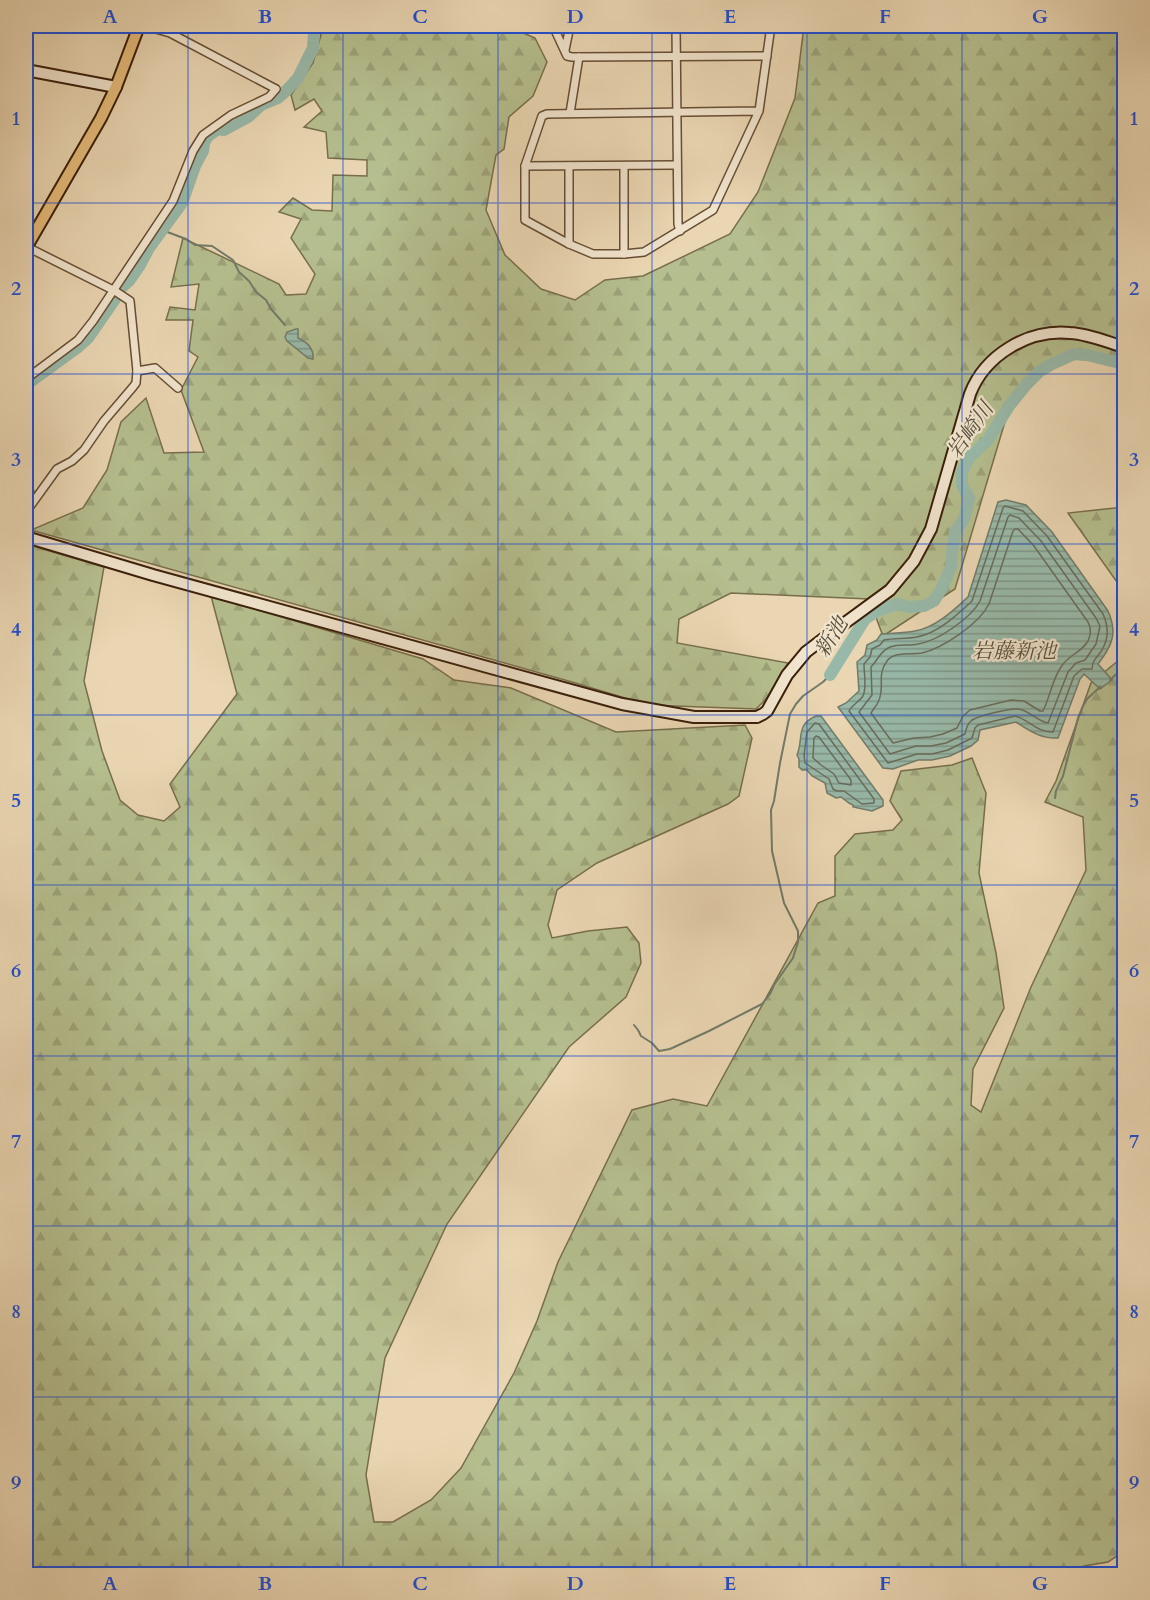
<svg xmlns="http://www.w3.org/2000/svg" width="1150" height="1600" viewBox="0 0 1150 1600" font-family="Cardo,'Noto Serif JP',serif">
<defs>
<pattern id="forest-firs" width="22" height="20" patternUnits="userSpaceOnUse" patternTransform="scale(1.5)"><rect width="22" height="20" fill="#b5be8e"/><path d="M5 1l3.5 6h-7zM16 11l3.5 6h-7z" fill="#9ca379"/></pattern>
<pattern id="water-rules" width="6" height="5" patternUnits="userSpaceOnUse" patternTransform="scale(1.5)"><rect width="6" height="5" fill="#98b9a9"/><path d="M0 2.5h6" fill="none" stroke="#7d9688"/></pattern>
</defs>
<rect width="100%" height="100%" fill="#ead6b2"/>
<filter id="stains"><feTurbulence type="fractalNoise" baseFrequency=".00333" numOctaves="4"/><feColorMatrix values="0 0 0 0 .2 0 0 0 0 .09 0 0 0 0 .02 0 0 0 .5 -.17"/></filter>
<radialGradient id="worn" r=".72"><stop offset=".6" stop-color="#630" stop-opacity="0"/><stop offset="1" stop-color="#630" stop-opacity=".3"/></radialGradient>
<g fill="url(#forest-firs)" stroke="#786e4c" stroke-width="1.5">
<polygon points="317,26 512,26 512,28 535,38 547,62 533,96 509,117 504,149 496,155 486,210 505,255 541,289 575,300 605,280 643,276 730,234 758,192 795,98 804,26 1124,26 1124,367 1092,360 1059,358 1043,364 1013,395 955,589 883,636 869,599 731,593 679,619 677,643 788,663 767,698 756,709 648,705 572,682 31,530 83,508 107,470 121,422 146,398 164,453 204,452 181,390 198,357 189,351 193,320 166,320 170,307 195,310 199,284 171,287 183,238 279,284 286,295 306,294 315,274 291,238 301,219 279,212 293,198 312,210 332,211 333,175 367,176 367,160 328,158 326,132 304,127 322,111 314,99 295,110 291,95 313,63 321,35"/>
<polygon points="1124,507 1124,592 1068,513"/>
<polygon points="26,544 104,567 84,681 102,751 120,800 138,815 164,821 180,807 170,784 237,694 211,596 423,659 454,680 511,688 616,732 745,725 752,738 739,796 728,804 597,863 557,890 548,925 552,938 588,931 627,927 639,943 641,963 626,997 569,1047 447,1224 385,1358 366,1475 374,1522 393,1522 431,1500 461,1468 514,1373 537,1321 558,1262 632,1110 673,1099 707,1106 818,903 835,896 835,856 855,834 893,830 902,820 890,801 901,771 952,765 972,758 986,793 979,873 996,953 1004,1008 973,1069 971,1105 981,1112 1031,987 1086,870 1083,817 1045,802 1056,781 1091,683 1124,656 1124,1551 1108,1562 1084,1566 1063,1574 26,1574"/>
</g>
<g fill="url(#water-rules)" stroke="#727b69" stroke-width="1.5">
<path d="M296,329H298V338C307,342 314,349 313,359L308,358L287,341L285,337L287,332Z"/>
<path d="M1006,500L1026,505L1052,532L1108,611C1118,633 1112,646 1098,664L1112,680L1100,689L1084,674L1080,679L1058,738C1041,739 1030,731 1016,722L980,730L978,740L971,746L950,756L932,760H918L893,769L883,768L838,707L846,703L859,691L857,662L865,655L867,645L877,640L881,634C892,633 904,633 915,631C935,628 954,610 968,597L998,502Z"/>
<path d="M816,716H821L883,800V806L872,811L853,807V805L849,803L841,797L836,798L827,793L825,783L812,776L807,770H802L799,767V759L797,755C804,738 795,725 816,716Z"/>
</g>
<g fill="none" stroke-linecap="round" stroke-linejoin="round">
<g stroke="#696c5a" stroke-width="1.5">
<path d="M1005,506L1023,511L1047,536L1103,614C1108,625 1109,637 1103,648C1099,657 1093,657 1092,669H1082L1074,676L1053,732C1038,733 1028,719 1015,716L978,725L975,728L972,738L948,750L932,754H917L888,763L849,711C852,705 859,702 863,696C867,688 864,674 864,664L870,657L872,649L880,645L884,640C895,638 907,639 917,637C938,633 957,615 972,601L1003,508Z"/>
<path d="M1010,515L1019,518L1041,541L1096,618L1100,626L1096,644L1085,660L1076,663L1068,672L1048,723C1037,721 1029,710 1018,709C1010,708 976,716 971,721C967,724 966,729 965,734L946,743L931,746H916L890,754L859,712L872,695L871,667C878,660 880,651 890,647C898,644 910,646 918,644C938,641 971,618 980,601L1008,517Z"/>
<path d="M1015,529H1018L1034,546L1088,622C1091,628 1091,635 1088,641C1081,653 1068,655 1061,667C1052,680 1050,697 1043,711H1040L1024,701L1011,700L970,710L963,716L957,728L943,734L930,737L914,738L893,743L871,713C874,708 879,703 880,697C884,683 877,675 887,661C894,651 911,655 922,653C943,648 979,624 989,604L1013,531Z"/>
<polygon points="815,723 819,724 874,799 874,803 862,804 844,791 837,791 833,789 829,779 805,763 804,755 807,732"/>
<polygon points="816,736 819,737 851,780 851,785 839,783 834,774 821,765 813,758 814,738"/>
</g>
<g stroke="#727b69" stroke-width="2">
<polyline points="162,230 186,239 195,245 212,246 233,260 239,272 249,281 256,292 266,300 271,309 285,325"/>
<polyline points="26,481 34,491 27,501"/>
<polyline points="1110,680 1124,667"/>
<polyline points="1055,798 1056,791 1063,776 1078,718 1083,706 1087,699 1100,687"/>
<polyline points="634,1025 638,1030 641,1036 652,1043 659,1051 670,1049 709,1031 762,1004 770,994 774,985 793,958 798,942 798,931 784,903 772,851 771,810 774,801 780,763 790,714 796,704 803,696 823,682 830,675"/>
</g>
<g stroke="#98b9a9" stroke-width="12">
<polyline points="26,385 77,348 88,338 115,299 121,288 129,281 140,265 149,248 182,203 195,166 203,151 204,143 208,136 218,129 224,130 248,117 261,105 278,98 286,91 298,78 313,48 314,33 312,26"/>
<polyline points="830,675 865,619 877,611 897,604 909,607 924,606 934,601 942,588 951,567 952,552 955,532 964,519 969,498 962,485 962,472 969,458 988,440 1009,406 1026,385 1040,371 1052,364 1074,354 1087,355 1124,364"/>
</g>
<g stroke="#664d34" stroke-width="10">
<g id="street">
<polyline points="553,26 567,56 572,57 767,56"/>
<polyline points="676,26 678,224 680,231"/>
<polyline points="26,30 28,26"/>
<polyline points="565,50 570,26"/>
<polyline points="759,111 547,114 542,116 525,166 525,220 569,244 593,254 624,254 644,252 713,210 759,111 771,26"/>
<polyline points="570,113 579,57"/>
<polyline points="525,166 676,165"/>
<polyline points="569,166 569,244"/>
<polyline points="624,166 624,254"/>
<polyline points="137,371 155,368 178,388"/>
<polyline points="26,379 78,340 93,321 173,201 193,151 203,135 231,115 269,97 276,89 170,33 145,26"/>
<polyline points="26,512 57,469 72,461 84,450 104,421 133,387 136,383 137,371 130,301 115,291 27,247"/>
</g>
</g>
<g stroke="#3a1f0a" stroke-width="14">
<g id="secondary">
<polyline points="26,70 116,87"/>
<path d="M26,537L153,575L622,704L694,717H757L763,714L767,711L787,675L806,652L823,639L890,590L914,561L931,529L970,394C985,355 1028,329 1070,333C1089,334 1107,342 1124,347"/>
</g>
</g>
<g stroke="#3a1f0a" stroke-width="14">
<polyline id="primary" points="26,248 101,118 116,87 139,26"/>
</g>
<use href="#street" stroke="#f1e4cd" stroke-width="7"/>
<use href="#secondary" stroke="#f1e4cd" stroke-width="10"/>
<use href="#primary" stroke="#e5bb79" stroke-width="10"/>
</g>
<path fill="none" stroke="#1d4ed8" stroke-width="1.5" stroke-opacity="0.55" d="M188,26V1574M343,26V1574M498,26V1574M652,26V1574M807,26V1574M962,26V1574M26,203H1124M26,374H1124M26,544H1124M26,715H1124M26,885H1124M26,1056H1124M26,1226H1124M26,1397H1124"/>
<g text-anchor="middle" stroke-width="4.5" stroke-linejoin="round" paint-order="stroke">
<g font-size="21" font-style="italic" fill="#564d3a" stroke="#f1e4cd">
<text transform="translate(970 430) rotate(-55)" y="7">岩崎川</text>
<text transform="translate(831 637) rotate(-58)" y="7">新池</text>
<text x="1014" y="658">岩藤新池</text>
</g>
</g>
<rect width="1150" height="1600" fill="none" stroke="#ead6b2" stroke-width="66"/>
<rect x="33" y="33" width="1084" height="1534" fill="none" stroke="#1d4ed8" stroke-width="2"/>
<g font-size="20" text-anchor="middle" font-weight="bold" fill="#1d4ed8">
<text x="110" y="23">A</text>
<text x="265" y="23">B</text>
<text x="420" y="23">C</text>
<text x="575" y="23">D</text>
<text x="730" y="23">E</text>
<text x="885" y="23">F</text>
<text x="1040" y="23">G</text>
<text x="16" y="125">1</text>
<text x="1134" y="125">1</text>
<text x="16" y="295">2</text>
<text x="1134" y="295">2</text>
<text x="16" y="466">3</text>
<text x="1134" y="466">3</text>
<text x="16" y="636">4</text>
<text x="1134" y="636">4</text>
<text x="16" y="807">5</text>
<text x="1134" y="807">5</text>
<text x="16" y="977">6</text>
<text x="1134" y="977">6</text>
<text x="16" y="1148">7</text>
<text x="1134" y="1148">7</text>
<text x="16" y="1318">8</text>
<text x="1134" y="1318">8</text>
<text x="16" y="1489">9</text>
<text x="1134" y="1489">9</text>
<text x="110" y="1590">A</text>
<text x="265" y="1590">B</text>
<text x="420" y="1590">C</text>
<text x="575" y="1590">D</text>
<text x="730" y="1590">E</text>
<text x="885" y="1590">F</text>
<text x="1040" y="1590">G</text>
</g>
<rect width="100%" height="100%" filter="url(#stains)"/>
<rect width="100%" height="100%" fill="url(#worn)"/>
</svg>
